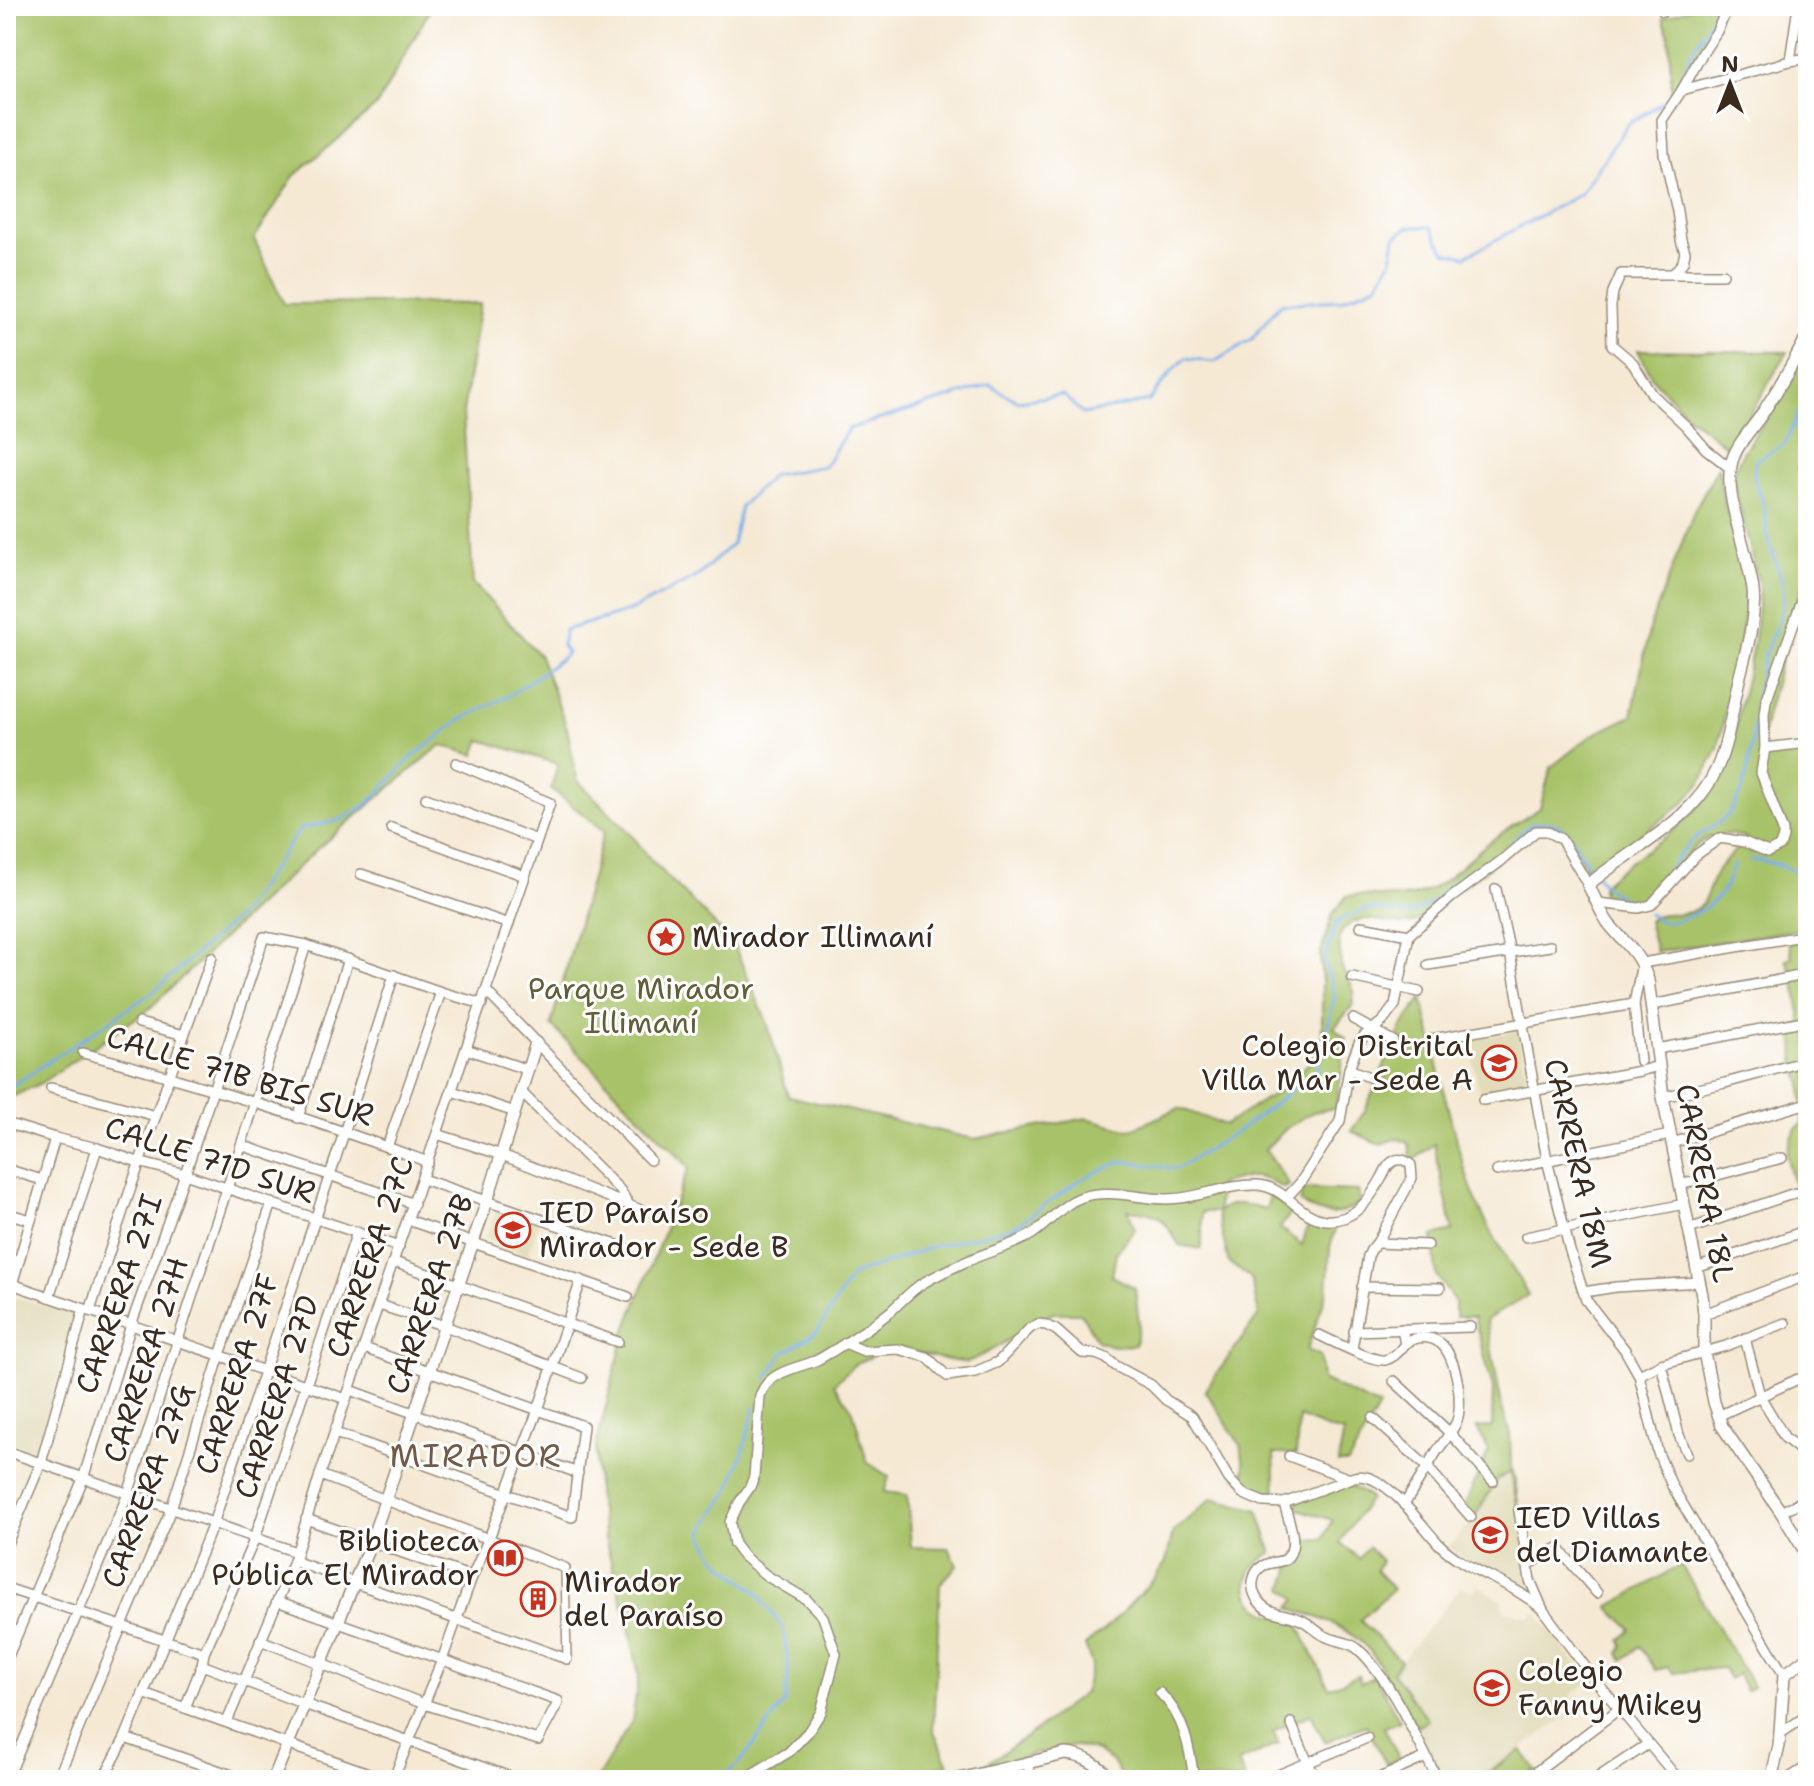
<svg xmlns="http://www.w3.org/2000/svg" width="1814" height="1786" viewBox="0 0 1814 1786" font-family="'Shantell Sans',sans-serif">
<rect width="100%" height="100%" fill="#fff"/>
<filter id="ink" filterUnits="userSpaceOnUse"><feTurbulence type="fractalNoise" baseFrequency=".0125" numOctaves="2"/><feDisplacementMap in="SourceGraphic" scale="16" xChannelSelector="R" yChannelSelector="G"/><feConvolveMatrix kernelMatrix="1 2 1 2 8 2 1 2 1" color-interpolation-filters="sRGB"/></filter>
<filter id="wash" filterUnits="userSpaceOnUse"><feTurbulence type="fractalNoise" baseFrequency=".006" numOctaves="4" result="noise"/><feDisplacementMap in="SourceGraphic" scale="32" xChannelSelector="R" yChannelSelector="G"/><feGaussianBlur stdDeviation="1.8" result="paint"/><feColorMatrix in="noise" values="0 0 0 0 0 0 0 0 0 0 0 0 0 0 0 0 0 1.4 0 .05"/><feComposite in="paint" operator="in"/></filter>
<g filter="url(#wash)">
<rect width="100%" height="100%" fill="#f5e9d4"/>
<g fill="#e2dcba">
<polygon points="1518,1031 1529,1087 1480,1096 1469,1040"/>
<polygon points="497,1208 539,1221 528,1255 485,1238"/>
<polygon points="15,1297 76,1314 37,1452 6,1442 6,1327"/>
<polygon points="1510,1471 1518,1510 1534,1593 1476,1566 1448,1547 1471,1523 1498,1479"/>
<polygon points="1477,1585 1503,1601 1504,1611 1529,1617 1536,1612 1589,1682 1571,1695 1580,1707 1477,1780 1444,1780 1417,1727 1427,1721 1392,1672 1461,1587 1474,1592"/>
</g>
<g fill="#a7c268" stroke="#717643" stroke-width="2">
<path d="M6,6H432L377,105L294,176L254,239L284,304L390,303L480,304L463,412L473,583L540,656L567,728L577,780L630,833L651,860L733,943L767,1022L788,1096L974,1139L1087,1118L1130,1130L1179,1108L1225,1125L1283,1088L1309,1063L1322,1039V981L1320,955L1333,913L1347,896C1372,892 1397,903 1422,893C1448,883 1466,860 1487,844C1504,831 1522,820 1540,808L1551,767L1592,735L1632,716L1650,626L1695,509L1718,467L1722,493L1741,563L1747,592L1745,617L1718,748L1700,784L1684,803L1588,874C1576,852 1568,827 1541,827L1488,868L1433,907L1420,919L1413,923L1403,924L1366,919L1352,922L1343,930L1339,938L1341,966L1354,991L1352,1006L1334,1028L1346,1038L1336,1108L1313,1112L1288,1127L1265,1149L1289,1185L1283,1188C1253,1171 1251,1176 1219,1185L1218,1212C1232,1199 1249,1205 1266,1209L1270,1196L1293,1210L1280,1228L1302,1245L1309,1222L1316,1225L1336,1226L1330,1247L1327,1292L1307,1350L1320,1356L1322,1380L1379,1407L1348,1463H1338L1344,1432L1330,1430L1299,1417L1296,1454H1274L1276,1495C1259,1495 1247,1488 1236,1476L1245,1472L1241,1446L1205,1390L1259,1315L1251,1278L1229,1263L1217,1212H1202V1249L1179,1245C1165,1219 1159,1211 1128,1210L1135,1229L1116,1253L1112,1276L1135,1288L1139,1325L1135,1345L1113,1346L1097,1341L1081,1313H1053L997,1347L967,1363L943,1359L902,1349L879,1353L854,1365L834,1384L853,1411L867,1462L889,1477L884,1492L907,1495L911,1547L949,1548L957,1566L940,1584L933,1730L949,1765C935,1765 922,1773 911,1780H596L632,1721L639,1675L629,1627L605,1539L597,1493L596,1446L624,1335L689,1167L551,1025L604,831L551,789L558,764L481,740L475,755L441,745L318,848L149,1009L41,1083L6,1100Z"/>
<polygon points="1696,6 1723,6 1710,35 1696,55 1672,101 1669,36 1663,18"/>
<path d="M1808,346V410L1807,411L1808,439L1805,441L1808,447V465L1804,468L1808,476V575L1801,590L1784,649L1767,713L1759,754H1771L1808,748V928L1656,952L1648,921C1661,909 1674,917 1690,912C1709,905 1707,886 1717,871C1725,859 1738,849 1746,838C1681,815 1673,906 1632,906C1625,907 1615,903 1608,901L1602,893V885C1631,856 1671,839 1698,807C1710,794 1721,778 1727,760C1733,743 1736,724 1740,706C1749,666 1759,626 1759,584L1733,479C1738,451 1759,432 1774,408C1786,388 1797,367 1808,346Z"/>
<path d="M1638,350L1788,352C1767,383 1751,418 1727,447L1689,417L1653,379Z"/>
<polygon points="1808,939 1808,1207 1801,1210 1786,1154 1796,1128 1803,1124 1802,1083 1795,1067 1794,1027 1802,1024 1794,980 1786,959 1792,957 1789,943"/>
<path d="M1422,998C1438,1060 1449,1124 1470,1185C1484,1224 1508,1260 1528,1295L1486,1320L1502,1407L1510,1435L1511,1467L1514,1474L1519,1511L1510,1472L1498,1479L1471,1523L1461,1513L1489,1451L1477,1428L1492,1427L1493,1388L1474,1317H1455V1302L1436,1275L1433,1236L1453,1231L1434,1144L1412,1162L1409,1144C1399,1137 1392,1138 1382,1145L1351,1131L1365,1111L1392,1047L1403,1025Z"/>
<path d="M1304,1189L1358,1191L1360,1203C1340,1218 1320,1217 1300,1202Z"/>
<path d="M1341,1483L1353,1487L1370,1498L1340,1542L1359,1559L1368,1547L1381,1561L1376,1570L1393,1589L1360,1620L1401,1661L1392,1672L1428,1720L1417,1727L1371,1652C1349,1627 1321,1618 1290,1608L1297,1599L1284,1588L1291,1568L1280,1566L1295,1559L1301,1546L1305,1547L1307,1540L1323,1539L1333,1520L1295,1508L1297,1503Z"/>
<path d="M1212,1498L1258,1510L1272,1554C1244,1565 1237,1596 1265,1612C1274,1617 1286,1618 1296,1620L1329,1688L1358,1675L1361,1683L1375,1676L1400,1721L1384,1727L1399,1758L1386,1764L1366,1725L1325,1742L1311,1714L1273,1731L1279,1744L1238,1762L1245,1780H1124L1111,1761L1099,1752L1074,1745L982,1767L1035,1731L1084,1693L1092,1665L1085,1645L1112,1623L1154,1579L1166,1562L1173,1532Z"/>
<polygon points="1681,1565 1753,1687 1746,1691 1738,1674 1729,1679 1723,1668 1673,1673 1668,1667 1656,1670 1640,1646 1623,1660 1619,1653 1623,1647 1621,1640 1631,1629 1609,1607"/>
<polygon points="1521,1750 1537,1771 1531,1772 1537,1780 1477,1780"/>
</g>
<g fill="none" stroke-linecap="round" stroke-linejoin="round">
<g stroke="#7dafe9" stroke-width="3">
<path d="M1750,860C1770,860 1794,868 1808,881"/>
<path d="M1648,914C1653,917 1659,921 1665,922C1687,922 1715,905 1725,887C1730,880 1730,871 1735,864"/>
<polyline points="6,1090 153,992 241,914 300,829 341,820 369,803 410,759 460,720 512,694 562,658 567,653 562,646 565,630 632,610 698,576 732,544 741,506 773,475 825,466 848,429 990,385 1017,401 1063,395 1083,414 1149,401 1172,371 1186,358 1214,362 1252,339 1280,304 1340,300 1377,285 1391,261 1395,237 1408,227 1431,227 1445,252 1466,256 1580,194 1628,124 1669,98 1682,79 1690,54 1706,29 1716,6"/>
<path d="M767,1378L782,1354L818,1331L852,1275L935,1246L1012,1228L1082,1179L1122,1161L1176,1169L1240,1130L1317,1071L1335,996L1324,960L1337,922C1347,916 1358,910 1370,909C1389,909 1405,920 1423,908C1437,900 1448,886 1460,877C1473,867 1491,864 1503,853C1518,838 1525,818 1550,823C1569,826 1577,847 1586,861C1598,880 1622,911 1647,897C1657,891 1664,878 1670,868C1677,858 1683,849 1693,840C1709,826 1722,827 1734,806C1757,767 1752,707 1762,664C1768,639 1787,614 1783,588C1781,572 1773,557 1769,542C1766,530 1767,518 1764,506C1759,489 1750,477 1756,460L1785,444L1808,392"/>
<polyline points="720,1780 742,1760 785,1702 789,1665 783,1629 758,1593 723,1565 714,1555 706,1541 703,1530 729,1491 743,1452 755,1407"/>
</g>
</g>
</g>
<g filter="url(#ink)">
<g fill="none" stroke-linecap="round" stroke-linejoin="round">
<g stroke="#988a79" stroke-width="10">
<polyline id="pedestrian" points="565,1568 567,1659"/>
</g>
<g stroke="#988a79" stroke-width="12">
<g id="minor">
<polyline points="1661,6 1663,11"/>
<polyline points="1790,61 1798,6"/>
<polyline points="1682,90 1790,61 1808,58"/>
<polyline points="1673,274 1683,262 1685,252 1681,240 1677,211 1664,154 1662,120 1682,90 1702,54 1717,31 1728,6"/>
<polyline points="1723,274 1621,274 1613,292 1611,306 1612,345 1633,363 1652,394 1686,426 1706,449 1730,468"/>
<polyline points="1804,467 1808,465"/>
<polyline points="1765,748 1808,743"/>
<polyline points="426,798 537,840"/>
<polyline points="391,828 525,876"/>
<polyline points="361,874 509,924"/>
<polyline points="1496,889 1510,953 1547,1160 1570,1251 1586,1300 1625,1350 1639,1375 1658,1453 1672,1486 1784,1675"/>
<polyline points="1598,903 1639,908 1651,905 1696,855 1720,838 1744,842 1768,852 1780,846 1783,837 1783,831 1761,773 1765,748 1764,715 1766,701 1808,584"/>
<polyline points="1361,926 1409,935"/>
<polyline points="1409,935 1452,897 1501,861 1536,831 1546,831 1561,839 1588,885"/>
<polyline points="1428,965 1550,946"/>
<polyline points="1352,977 1419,992"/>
<polyline points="486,991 650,1160"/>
<polyline points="1652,1005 1799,976"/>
<polyline points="1353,1019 1393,1041"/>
<polyline points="139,1023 184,1035"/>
<polyline points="1432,1039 1634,1004"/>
<polyline points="466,1049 528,1070"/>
<polyline points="1657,1049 1808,1020"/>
<path d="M83,1053C200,1084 315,1120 428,1162"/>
<polyline points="1640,1061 1634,1004 1642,963 1808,935"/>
<polyline points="1349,1069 1374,1079"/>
<polyline points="51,1088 156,1116"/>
<polyline points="452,1091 515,1112"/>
<polyline points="521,1092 620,1190 629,1205"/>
<polyline points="1663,1097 1725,1083 1795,1064"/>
<polyline points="1483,1100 1640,1071 1659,1066"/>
<polyline points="298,1118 348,959"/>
<polyline points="6,1123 55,1138 97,1148 138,1162 185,1174 399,1247"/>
<polyline points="437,1134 502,1155 641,1210"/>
<polyline points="1672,1143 1808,1103"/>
<polyline points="241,1145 414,1204"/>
<polyline points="387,1147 441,992"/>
<polyline points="6,1169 42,1180"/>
<polyline points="1497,1171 1670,1135"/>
<polyline points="422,1179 640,1253"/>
<polyline points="1680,1185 1782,1158"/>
<polyline points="1287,1197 1300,1183 1340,1121 1349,1069 1359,1043 1364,1036 1383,1021 1395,1005 1409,935"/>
<polyline points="6,1213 31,1220"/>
<polyline points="408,1220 628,1297"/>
<polyline points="1689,1229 1795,1193"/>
<polyline points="1526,1237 1684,1204"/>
<polyline points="1377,1243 1428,1245"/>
<polyline points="6,1258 19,1261"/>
<polyline points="394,1262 618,1342"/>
<polyline points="1696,1268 1808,1230"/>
<polyline points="12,1284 346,1399"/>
<polyline points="1362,1287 1440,1288"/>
<polyline points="1584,1292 1616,1287 1699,1282"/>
<polyline points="49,1297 97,1148"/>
<polyline points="6,1305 55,1138"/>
<polyline points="379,1305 445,1326 582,1378"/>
<path d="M90,1311C128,1192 170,1074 212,957"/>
<polyline points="1704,1314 1808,1275"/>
<polyline points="1354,1331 1470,1327"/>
<path d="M1319,1335C1332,1341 1373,1362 1385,1360C1394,1358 1400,1351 1405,1344L1402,1329"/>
<polyline points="1745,1338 1760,1396 1785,1438 1804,1453 1808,1459"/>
<path d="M845,1343L864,1351L898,1349L927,1357L947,1376L975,1372L998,1362L1030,1328L1038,1324L1046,1325L1056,1330L1082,1353L1096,1354L1106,1358L1116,1366L1151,1385L1166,1400L1192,1416L1229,1479L1242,1493L1248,1496L1263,1502L1284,1503L1354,1477C1383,1469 1420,1524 1438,1543C1466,1572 1512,1581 1543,1610"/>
<polyline points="1661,1364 1679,1435 1687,1454"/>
<polyline points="1639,1375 1661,1364 1726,1346 1785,1323"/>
<polyline points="1394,1381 1450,1433 1493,1481"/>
<polyline points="350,1390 578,1473"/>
<polyline points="1718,1416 1798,1379"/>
<polyline points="1373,1418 1427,1467 1471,1517"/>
<polyline points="335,1433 572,1517 583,1426 364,1348"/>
<polyline points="6,1451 296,1552"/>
<polyline points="1289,1456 1350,1479"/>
<polyline points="320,1475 565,1568"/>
<path d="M1284,1503C1288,1520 1301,1546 1285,1560C1279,1562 1273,1562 1267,1564C1253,1568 1249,1587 1257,1599C1268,1617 1289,1612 1305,1622C1312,1626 1318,1633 1325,1636C1336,1642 1350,1641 1359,1650C1389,1677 1419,1743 1438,1780"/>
<path d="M1404,1505C1415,1487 1426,1469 1437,1451C1443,1443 1450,1434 1455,1425C1465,1408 1457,1356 1440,1343C1429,1335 1415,1336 1405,1344"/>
<polyline points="1519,1511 1530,1580 1543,1610 1595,1680 1679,1780"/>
<polyline points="1781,1512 1808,1498"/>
<polyline points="306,1519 472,1577"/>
<polyline points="6,1546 41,1463 84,1309"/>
<polyline points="294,1561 567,1659"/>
<polyline points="1528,1565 1558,1548 1597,1593"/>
<polyline points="6,1588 204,1653"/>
<polyline points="260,1640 424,1704 538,1740 558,1703 558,1701 277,1601"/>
<polyline points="6,1661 83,1479 131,1325 185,1174 264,937 306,945 441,992 482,1004"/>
<polyline points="202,1665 304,1704 516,1779"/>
<polyline points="143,1693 388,1780"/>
<path d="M1160,1693C1184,1715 1190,1749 1194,1780"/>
<polyline points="185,1708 202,1665 204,1653 255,1538 357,1232"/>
<polyline points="227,1722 294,1561 320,1475 550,803 456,763"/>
<polyline points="1291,1723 1308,1763 1317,1780"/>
<polyline points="1781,1733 1808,1715"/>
<polyline points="125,1738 246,1780"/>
<polyline points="1027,1763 1032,1780"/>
<polyline points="106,1773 123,1780"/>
<polyline points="7,1780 128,1494 306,945"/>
<polyline points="57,1780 171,1509 220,1355 272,1203"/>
<polyline points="103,1780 125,1738 213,1524 344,1133 394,975"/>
<polyline points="393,1780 442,1660 472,1577 489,1538 538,1410 581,1280"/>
<path d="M742,1780L789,1752L808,1732L821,1712L836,1654L823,1617L806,1599L767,1576L743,1556L734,1544L730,1522L739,1503L750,1487L754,1477L760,1396C762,1392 763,1388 766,1385C776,1371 800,1367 815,1361C822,1358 829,1353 836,1349C854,1338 874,1325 891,1311C901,1302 911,1290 923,1283C939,1274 956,1266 972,1259C991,1251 1011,1246 1029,1236C1048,1225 1061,1204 1082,1197C1110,1188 1139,1199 1167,1199C1198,1199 1226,1184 1257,1185C1285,1186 1298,1217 1326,1220C1353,1222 1369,1201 1381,1179C1384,1175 1386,1167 1390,1164C1397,1157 1405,1159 1411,1165L1412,1178L1377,1243L1371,1250L1368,1256L1352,1349"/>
<polyline points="1266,1780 1367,1738"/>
<polyline points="1375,1780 1426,1757"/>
<polyline points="1544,1780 1537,1771 1619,1709"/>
<polyline points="1594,1780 1648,1744"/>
<polyline points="1786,1780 1808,1766"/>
</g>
</g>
<g stroke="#988a79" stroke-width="14">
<g id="tertiary">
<path d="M1808,335C1794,362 1779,388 1762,414C1751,430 1735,446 1731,465C1724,497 1749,555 1753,590C1756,621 1746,650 1739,680C1732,709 1729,740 1717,768C1693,823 1631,848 1588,885C1595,897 1600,912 1609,924C1627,946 1638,951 1648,980L1663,1097L1702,1295L1704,1314V1352L1714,1402L1722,1426L1781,1512L1808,1556"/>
<polyline points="273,1780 371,1542 487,1201 536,1043"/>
<path d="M955,1780L1065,1754C1085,1755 1099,1766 1113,1780"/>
<polyline points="1771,1780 1779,1746 1784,1675 1808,1657"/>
</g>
</g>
<use href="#pedestrian" stroke="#fff" stroke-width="7"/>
<use href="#minor" stroke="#fff" stroke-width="9"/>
<use href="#tertiary" stroke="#fff" stroke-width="11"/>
</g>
</g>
<defs>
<g id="sight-ring" transform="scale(1.8)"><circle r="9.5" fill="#fff" stroke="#c8321e" stroke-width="1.5"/><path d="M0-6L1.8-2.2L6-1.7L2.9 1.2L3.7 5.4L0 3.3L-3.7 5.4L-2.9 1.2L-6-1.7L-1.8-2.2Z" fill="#c8321e"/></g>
<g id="school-ring" transform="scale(1.8)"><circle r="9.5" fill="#fff" stroke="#c8321e" stroke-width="1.5"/><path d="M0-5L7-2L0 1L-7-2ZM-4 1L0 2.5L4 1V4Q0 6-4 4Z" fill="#c8321e"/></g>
<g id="library-ring" transform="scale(1.8)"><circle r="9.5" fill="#fff" stroke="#c8321e" stroke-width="1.5"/><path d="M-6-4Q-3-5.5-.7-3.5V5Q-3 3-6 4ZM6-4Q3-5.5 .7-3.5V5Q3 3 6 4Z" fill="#c8321e"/></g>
<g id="building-ring" transform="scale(1.8)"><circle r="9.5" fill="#fff" stroke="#c8321e" stroke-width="1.5"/><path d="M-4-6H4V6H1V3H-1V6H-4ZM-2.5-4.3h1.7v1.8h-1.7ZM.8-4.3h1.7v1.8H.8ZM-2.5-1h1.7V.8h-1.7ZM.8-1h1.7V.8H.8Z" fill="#c8321e"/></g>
</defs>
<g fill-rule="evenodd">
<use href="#sight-ring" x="666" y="937"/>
<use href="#school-ring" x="1499" y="1063"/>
<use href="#school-ring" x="513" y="1230"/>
<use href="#school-ring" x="1490" y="1535"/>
<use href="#library-ring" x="505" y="1558"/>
<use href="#building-ring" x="538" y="1599"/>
<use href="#school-ring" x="1492" y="1688"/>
</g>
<g text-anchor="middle" stroke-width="6" stroke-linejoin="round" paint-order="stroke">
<g font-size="30" fill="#3b2a1e" stroke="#fff" text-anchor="start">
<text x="692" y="947">Mirador Illimaní</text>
<text x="1473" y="1056" text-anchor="end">Colegio Distrital<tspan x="1473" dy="34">Villa Mar - Sede A</tspan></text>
<text x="539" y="1223">IED Paraíso<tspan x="539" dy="34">Mirador - Sede B</tspan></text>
<text x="1516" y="1528">IED Villas<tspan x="1516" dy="34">del Diamante</tspan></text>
<text x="479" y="1551" text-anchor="end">Biblioteca<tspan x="479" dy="34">Pública El Mirador</tspan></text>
<text x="564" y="1592">Mirador<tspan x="564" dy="34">del Paraíso</tspan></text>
<text x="1518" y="1681">Colegio<tspan x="1518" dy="34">Fanny Mikey</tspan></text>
</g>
<g font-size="30" fill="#615f38" stroke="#fff">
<text x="641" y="999">Parque Mirador<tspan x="641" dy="34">Illimaní</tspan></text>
</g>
<g font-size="30" fill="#3b2a1e" stroke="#fff">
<text transform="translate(240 1076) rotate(17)" y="10">CALLE 71B BIS SUR</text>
<text transform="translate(210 1160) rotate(18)" y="10">CALLE 71D SUR</text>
<text transform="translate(1578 1163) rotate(77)" y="10">CARRERA 18M</text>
<text transform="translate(1705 1183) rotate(79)" y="10">CARRERA 18L</text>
<text transform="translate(370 1257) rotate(-71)" y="10">CARRERA 27C</text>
<text transform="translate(119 1294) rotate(-71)" y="10">CARRERA 27I</text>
<text transform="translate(430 1294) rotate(-71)" y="10">CARRERA 27B</text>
<text transform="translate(146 1360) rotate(-72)" y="10">CARRERA 27H</text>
<text transform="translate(237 1374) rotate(-72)" y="10">CARRERA 27F</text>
<text transform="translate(277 1397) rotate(-72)" y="10">CARRERA 27D</text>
<text transform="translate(148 1486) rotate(-70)" y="10">CARRERA 27G</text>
</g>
<g font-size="32" letter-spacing="2" fill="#735a46" stroke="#fff">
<text x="476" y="1467">MIRADOR</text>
</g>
</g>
<rect width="1814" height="1786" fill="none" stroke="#fff" stroke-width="32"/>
<g transform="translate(1730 84)" stroke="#ffffff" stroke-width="6" paint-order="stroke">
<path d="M0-6L14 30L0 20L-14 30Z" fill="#3b2a1e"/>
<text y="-12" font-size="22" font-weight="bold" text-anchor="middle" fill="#3b2a1e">N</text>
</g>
</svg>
